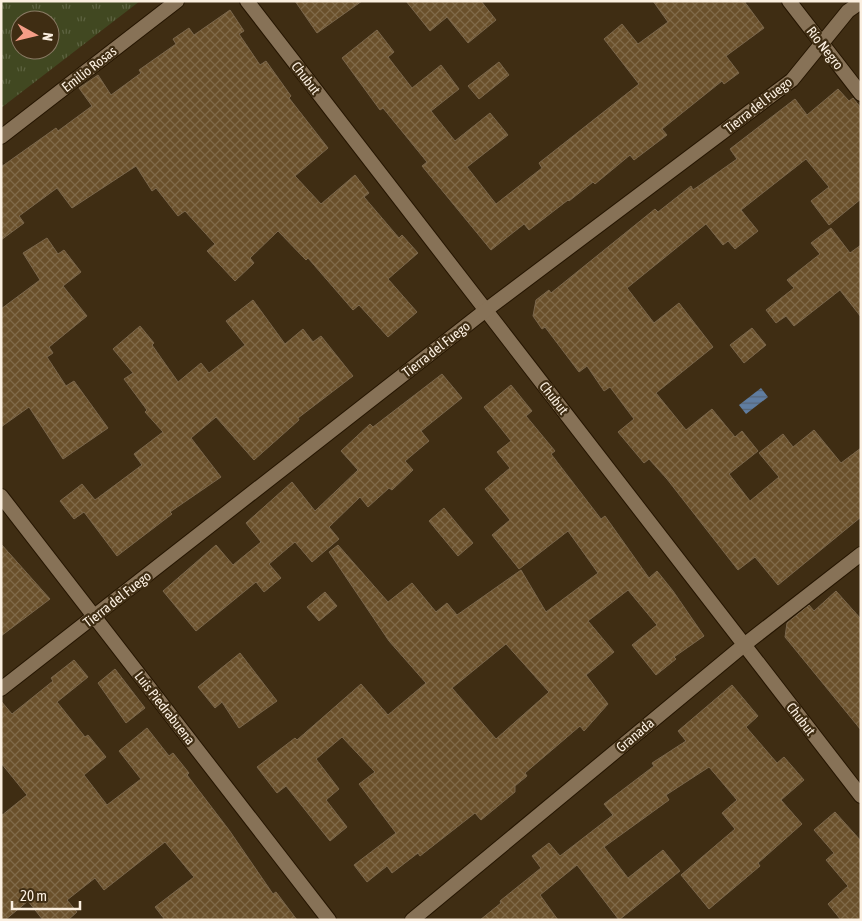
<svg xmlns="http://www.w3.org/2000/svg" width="862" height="921" viewBox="0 0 862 921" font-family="'Asap Condensed',sans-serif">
<defs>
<pattern id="park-tufts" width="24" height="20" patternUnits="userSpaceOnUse" patternTransform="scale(1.25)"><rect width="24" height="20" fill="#414821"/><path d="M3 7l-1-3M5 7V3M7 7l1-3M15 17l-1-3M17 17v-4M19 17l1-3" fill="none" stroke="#5d6341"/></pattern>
<pattern id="water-rules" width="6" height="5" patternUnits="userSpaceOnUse" patternTransform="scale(1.25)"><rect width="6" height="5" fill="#607da0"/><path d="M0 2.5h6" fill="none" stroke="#576576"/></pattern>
<pattern id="building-cross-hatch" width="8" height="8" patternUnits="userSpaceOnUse" patternTransform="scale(1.25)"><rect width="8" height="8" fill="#6a502b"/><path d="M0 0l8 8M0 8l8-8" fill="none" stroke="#806a49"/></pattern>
</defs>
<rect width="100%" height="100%" fill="#3f2d13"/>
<path fill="url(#park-tufts)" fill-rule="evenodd" d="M1,1H140L1,108ZM20,20H50V50H20Z"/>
<polygon fill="url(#water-rules)" points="761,388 768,397 746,414 739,405"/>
<g fill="url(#building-cross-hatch)" stroke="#7b674c" fill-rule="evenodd">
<polygon points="295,1 362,1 317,33"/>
<polygon points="406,1 481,1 496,20 468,43 447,17 430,31"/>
<polygon points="653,1 744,1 764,28 726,56 739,73 724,84 722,81 662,129 667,135 634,160 630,155 595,184 593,182 569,201 568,200 529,230 524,224 491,250 422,166 427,162 383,108 380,110 342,58 377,30 394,52 388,57 412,88 441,65 459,89 431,111 455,141 490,113 508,135 467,167 496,204 542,168 539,163 639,84 604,39 622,24 638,44 668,22"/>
<polygon points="230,10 244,31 239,34 260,65 266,61 291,96 289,98 328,148 295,176 321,204 355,175 369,193 364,197 399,238 402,235 418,253 388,279 417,312 388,337 359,305 353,310 308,258 306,260 278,231 250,258 254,263 235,281 207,251 215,244 185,211 178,216 156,188 152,191 136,166 72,208 57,188 19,216 24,223 1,240 1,167 56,128 58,131 92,106 79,88 98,75 111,95 141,73 139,70 176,44 173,39 189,28 194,35"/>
<polygon points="499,62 509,75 479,99 468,86"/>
<polygon points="838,89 849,101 853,98 861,108 861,199 829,225 811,201 829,187 806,159 741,210 758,231 735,249 728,241 723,245 706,224 627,288 654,323 679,303 713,347 656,393 686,430 712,409 735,437 742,431 758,451 729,474 750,501 779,477 759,453 783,434 793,447 814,430 841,463 861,448 861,517 778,585 755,557 738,570 667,479 649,459 644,463 618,432 634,419 610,387 604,391 587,366 579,372 545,327 542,329 533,316 536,300 549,290 551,293 655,209 658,212 691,186 693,190 737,159 730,149 795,99 807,115"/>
<polygon points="831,228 850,253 861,245 861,317 840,290 794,326 786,316 776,323 766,310 794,288 787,280 820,254 811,243"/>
<polygon points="47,238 58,254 64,250 81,272 63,286 87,316 49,347 53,353 47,357 66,386 74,381 108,428 63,459 29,407 1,427 1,309 40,280 23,253"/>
<polygon points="253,300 285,344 303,329 313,342 321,336 353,376 298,418 299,420 254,460 216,417 191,438 221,477 170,512 172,514 117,556 84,512 74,519 60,501 82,484 95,500 142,465 134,454 163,432 145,412 147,410 124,379 133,373 113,349 140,326 154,343 152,345 178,382 201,363 209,373 245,345 226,321"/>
<polygon points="752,328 766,345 744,363 730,345"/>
<polygon points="442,374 462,398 421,431 429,441 405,461 413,470 392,490 389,488 368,507 360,497 329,527 339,539 312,562 295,542 269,564 281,578 264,592 256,582 196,631 163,591 216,545 233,565 261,542 246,523 292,482 315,511 358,470 341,451 370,424 373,427"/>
<path d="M511,385L532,411L526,416L555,451L551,454L601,519L605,516L649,578L657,571L673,591L704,636L674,657L676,659L656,675L632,645L657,625L628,590L588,621L614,652L586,675L608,704L584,731L580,726L525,773L527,776L515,786V792L481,820L475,813L420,856L418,853L392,873L387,866L367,882L354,865L396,833L359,784L375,772L342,737L316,759L339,789L326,800L347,827L330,841L286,786L277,793L257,767L295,738L297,740L361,684L388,715L426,683L389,641L329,552L338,545L388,602L412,583L436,612L447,603L457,615L521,570L546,612L598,573L568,531L519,569L492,535L510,520L485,489L510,468L497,452L511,441L484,407ZM506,644L549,692L496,739L452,688Z"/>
<polygon points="444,508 473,543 458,556 429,521"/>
<polygon points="1,544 50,599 1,636"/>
<polygon points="836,591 861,619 861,730 785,637 787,623 809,605 814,611"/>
<polygon points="325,592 337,606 319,621 307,607"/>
<polygon points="240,653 277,701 239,728 222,702 215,708 198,687"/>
<polygon points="74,660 88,677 57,702 85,737 88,735 106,757 84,775 107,805 141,779 119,751 147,728 169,756 173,753 189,773 187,775 229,830 273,894 276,892 297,920 165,920 155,907 194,877 165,842 104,890 95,878 67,900 77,912 68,920 43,920 28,901 5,920 1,920 1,816 27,795 1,763 1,701 12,714 53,681 51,678"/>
<polygon points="115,669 145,708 126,723 98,683"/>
<polygon points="732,685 758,716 746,727 777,763 784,757 804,780 781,800 802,824 758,863 760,866 709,909 681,875 735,829 722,813 737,800 709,767 666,795 669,800 604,847 628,878 663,850 680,871 619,920 577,865 540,895 558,920 480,920 501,903 500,901 541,868 532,856 549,843 560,856 613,815 604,804 654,766 652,763 686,741 678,731"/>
<polygon points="835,812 861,841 861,920 841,920 828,904 848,886 826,860 834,853 814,830"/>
</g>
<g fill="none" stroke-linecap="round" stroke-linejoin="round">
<g stroke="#251500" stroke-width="16">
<g id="minor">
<polyline points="247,1 861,796"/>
<polyline points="789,1 861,94"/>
<polyline points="1,137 177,1"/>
<polyline points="1,496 329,920"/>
<polyline points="1,689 486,310 792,80 848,11 861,2"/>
<polyline points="412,920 744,645 861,554"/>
</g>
</g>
<use href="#minor" stroke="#877257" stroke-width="14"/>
</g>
<g text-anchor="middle" stroke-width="4.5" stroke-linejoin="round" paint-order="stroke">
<g font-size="14" fill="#fbefe0" stroke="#3f2d13">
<text transform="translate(825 48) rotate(52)" y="5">Río Negro</text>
<text transform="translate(89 69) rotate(-38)" y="5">Emilio Rosas</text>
<text transform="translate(306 78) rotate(52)" y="5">Chubut</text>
<text transform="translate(758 105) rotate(-38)" y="5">Tierra del Fuego</text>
<text transform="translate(436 349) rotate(-38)" y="5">Tierra del Fuego</text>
<text transform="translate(554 398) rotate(52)" y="5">Chubut</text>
<text transform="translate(117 599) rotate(-38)" y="5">Tierra del Fuego</text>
<text transform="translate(165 708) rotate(52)" y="5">Luis Piedrabuena</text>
<text transform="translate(801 719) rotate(52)" y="5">Chubut</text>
<text transform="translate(635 735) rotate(-40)" y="5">Granada</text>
</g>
</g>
<rect width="862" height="921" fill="none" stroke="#fbefe0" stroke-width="5"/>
<g transform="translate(35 35) rotate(98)"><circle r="24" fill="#3f2d13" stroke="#8a7b65"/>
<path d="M0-4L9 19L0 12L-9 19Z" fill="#f49e87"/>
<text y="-8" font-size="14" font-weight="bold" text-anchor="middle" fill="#fbefe0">N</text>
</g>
<path d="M12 901v8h68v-8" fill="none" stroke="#fbefe0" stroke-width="2.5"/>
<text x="20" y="901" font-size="15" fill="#fbefe0" stroke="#3f2d13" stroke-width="4" paint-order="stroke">20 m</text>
</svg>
